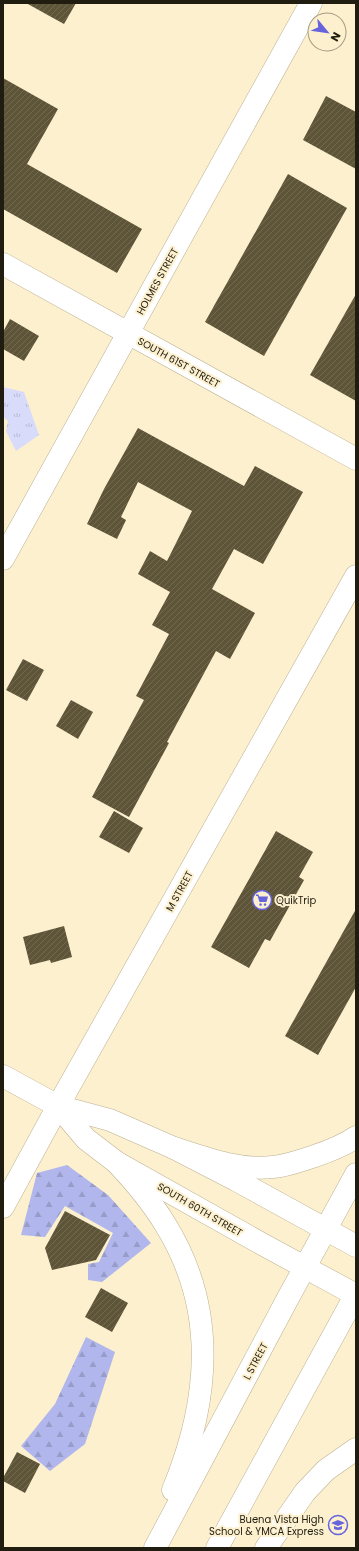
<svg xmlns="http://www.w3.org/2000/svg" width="359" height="1551" viewBox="0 0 359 1551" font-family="Poppins,sans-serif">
<defs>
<pattern id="grass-tufts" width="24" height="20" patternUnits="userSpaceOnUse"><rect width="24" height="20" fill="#d8dbfa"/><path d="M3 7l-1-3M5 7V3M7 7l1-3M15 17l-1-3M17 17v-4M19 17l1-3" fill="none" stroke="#b9bbd5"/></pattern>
<pattern id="forest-firs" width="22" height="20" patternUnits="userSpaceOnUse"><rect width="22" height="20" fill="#b1b6ec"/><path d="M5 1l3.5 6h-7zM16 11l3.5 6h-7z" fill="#989cc9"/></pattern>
<pattern id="building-hatch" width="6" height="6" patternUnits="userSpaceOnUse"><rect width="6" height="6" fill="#5e5438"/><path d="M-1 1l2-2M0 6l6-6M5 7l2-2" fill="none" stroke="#716951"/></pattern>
</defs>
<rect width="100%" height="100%" fill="#fcf0cf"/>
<polygon fill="url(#grass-tufts)" points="3,387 24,392 39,435 16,451 6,431 8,421 3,417"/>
<g fill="url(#forest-firs)">
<polygon points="67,1165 108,1195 151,1243 102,1282 88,1280 88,1264 99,1262 113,1233 65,1206 45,1237 21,1235 37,1173"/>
<polygon points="86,1337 115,1352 85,1444 50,1471 21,1446 55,1404"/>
</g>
<g fill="url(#building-hatch)">
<polygon points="26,3 76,3 64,24"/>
<polygon points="3,78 58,109 27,164 142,229 117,273 3,209"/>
<polygon points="326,96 356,112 356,169 303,140"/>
<polygon points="288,174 347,208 264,356 205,322"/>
<polygon points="356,294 356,401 310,375"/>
<polygon points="10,319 39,336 24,361 3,349 3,332"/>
<polygon points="138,428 244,486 255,466 303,492 263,564 234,549 212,589 255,613 230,659 216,651 167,742 169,743 129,817 92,797 144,700 136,696 169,634 152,625 170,592 138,574 150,551 167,561 192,511 138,482 121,517 126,520 117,539 87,524 104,489"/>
<polygon points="23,659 44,670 27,701 6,690"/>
<polygon points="71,700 93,712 78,739 56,726"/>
<polygon points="114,811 143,828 129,853 99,837"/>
<polygon points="276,831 313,852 299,877 304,880 270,941 265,939 249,968 211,947"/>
<polygon points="356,909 356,987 318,1055 285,1036"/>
<polygon points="64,926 72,957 51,963 50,960 30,965 23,937"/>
<polygon points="65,1211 110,1235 96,1260 52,1270 45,1248"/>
<polygon points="101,1288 128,1303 112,1332 85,1317"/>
<polygon points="17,1452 40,1464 25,1493 3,1481 3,1478"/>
</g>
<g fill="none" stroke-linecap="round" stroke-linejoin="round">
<g stroke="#bcb192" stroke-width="23">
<g id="street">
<polyline points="3,264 356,459"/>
<polyline points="3,559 311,3"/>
<polyline points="3,1207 58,1106 356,576"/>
</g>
</g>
<g stroke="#bcb192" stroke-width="23">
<g id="secondary">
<polyline points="3,1076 58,1106 110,1120 174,1148 236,1180 356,1246"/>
<polyline points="58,1106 86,1139 116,1162 262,1244 356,1295"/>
</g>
</g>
<g stroke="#bcb192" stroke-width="23">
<g id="primary">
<path d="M174,1148C205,1158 239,1171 273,1167C286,1166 299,1161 312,1157C327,1152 343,1146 356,1137"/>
<path d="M116,1162C134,1181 151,1201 165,1224C218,1309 210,1400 173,1490"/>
<polyline points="155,1548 288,1298 356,1174"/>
<polyline points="217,1548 356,1294"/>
<polyline points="266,1548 305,1492 326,1470 356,1449"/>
</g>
</g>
<use href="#street" stroke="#fff" stroke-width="22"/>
<use href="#secondary" stroke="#fff" stroke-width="22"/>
<use href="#primary" stroke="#fff" stroke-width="22"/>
</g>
<defs>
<g id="supermarket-ring" transform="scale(1)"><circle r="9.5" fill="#fcf0cf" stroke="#6663dc" stroke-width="1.5"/><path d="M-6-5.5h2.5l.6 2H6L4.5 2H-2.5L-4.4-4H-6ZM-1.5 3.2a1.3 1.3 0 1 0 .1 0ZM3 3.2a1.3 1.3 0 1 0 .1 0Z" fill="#6663dc"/></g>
<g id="school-ring" transform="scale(1)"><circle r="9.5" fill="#fcf0cf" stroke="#6663dc" stroke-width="1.5"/><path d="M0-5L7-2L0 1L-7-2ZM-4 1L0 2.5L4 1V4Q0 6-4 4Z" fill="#6663dc"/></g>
</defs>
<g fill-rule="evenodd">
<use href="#supermarket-ring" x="262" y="900"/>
<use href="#school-ring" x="338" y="1525"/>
</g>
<g text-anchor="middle" stroke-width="4" stroke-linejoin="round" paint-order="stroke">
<g font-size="10" fill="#201c10" stroke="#fcf0cf">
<text transform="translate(157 281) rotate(-61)" y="4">HOLMES STREET</text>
<text transform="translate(179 362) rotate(29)" y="4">SOUTH 61ST STREET</text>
<text transform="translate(179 891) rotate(-61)" y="4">M STREET</text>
<text transform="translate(200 1209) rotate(30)" y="4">SOUTH 60TH STREET</text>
<text transform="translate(255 1361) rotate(-62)" y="4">L STREET</text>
</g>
<g font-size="10" fill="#201c10" stroke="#fcf0cf" text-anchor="start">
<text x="276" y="904">QuikTrip</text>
<text x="324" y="1523" text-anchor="end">Buena Vista High<tspan x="324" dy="12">School &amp; YMCA Express</tspan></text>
</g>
</g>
<rect width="359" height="1551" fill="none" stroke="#201c10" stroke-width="8"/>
<g transform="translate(327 32) rotate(119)"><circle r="19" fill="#fcf0cf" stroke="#a49b83"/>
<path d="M0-3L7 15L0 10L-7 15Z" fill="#6663dc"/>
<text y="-6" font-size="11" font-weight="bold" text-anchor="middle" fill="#201c10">N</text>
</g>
</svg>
